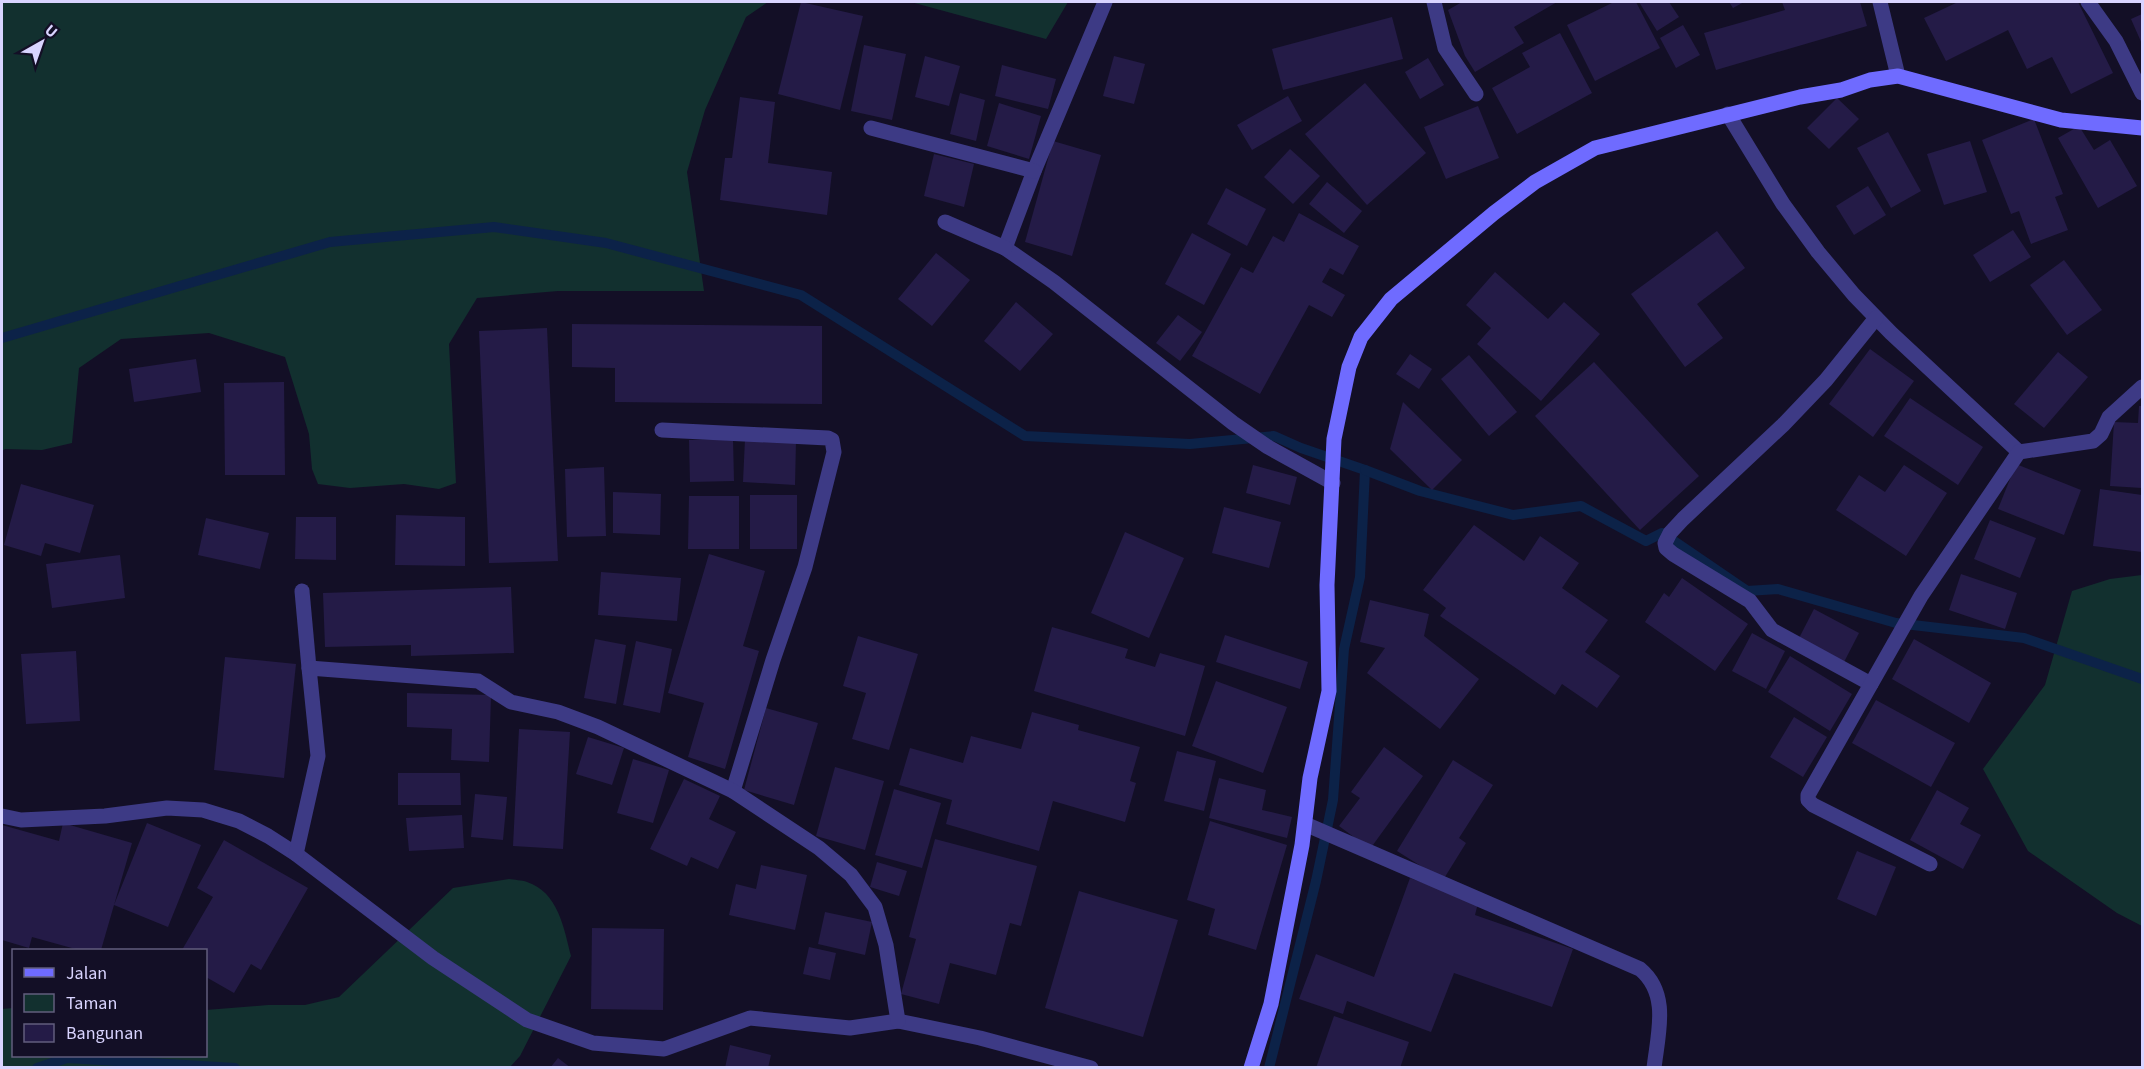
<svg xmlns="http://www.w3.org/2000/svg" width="2144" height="1069" viewBox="0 0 2144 1069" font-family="'Source Sans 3',sans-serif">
<rect width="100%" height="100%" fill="#130f26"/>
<g fill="#12302f">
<polygon points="2,2 768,2 746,17 705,110 687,172 704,291 558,291 477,298 449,344 456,483 439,489 404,484 350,488 318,484 312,469 309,434 285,357 209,333 121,339 79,368 72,443 42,450 5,449 2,451"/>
<polygon points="911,2 1068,2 1046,39"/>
<polygon points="2142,575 2142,926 2117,913 2028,851 1983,769 2045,685 2072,591 2110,579"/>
<path d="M509,879C514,880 522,880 527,882C558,892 564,928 571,956L520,1056L510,1067H2V1009L13,1008L14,1056H206V1010L268,1005H305L339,997L453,888Z"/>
</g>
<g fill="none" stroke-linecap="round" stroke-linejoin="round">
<g stroke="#0c2248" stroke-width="10">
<polyline points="2,338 330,242 494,227 606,243 801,295 1025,436 1190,444 1274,436 1301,448 1365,470 1360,577 1344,649 1333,800 1316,881 1269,1068"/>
<polyline points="1365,470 1420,491 1513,515 1581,506 1646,541 1662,533 1747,591 1778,589 1896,623 2024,638 2142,679"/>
<polyline points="37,1068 67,1058 235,1068"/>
</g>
</g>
<g fill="#241b47">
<polygon points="801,2 863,16 840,110 778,94"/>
<polygon points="1462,2 1557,2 1514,27 1524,43 1475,72 1465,56 1448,10"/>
<polygon points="1614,2 1636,2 1660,48 1595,81 1567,25"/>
<polygon points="1639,2 1669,2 1679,17 1657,31"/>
<polygon points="1729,2 1744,2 1733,8"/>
<polygon points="1782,2 1860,2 1867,26 1716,70 1704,33 1785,10"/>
<polygon points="1958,2 2078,2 2113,73 2071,94 2052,57 2027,69 2008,30 1946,61 1924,18"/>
<polygon points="2142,14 2142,44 2131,19"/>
<polygon points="1392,17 1403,59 1283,90 1272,49"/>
<polygon points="1683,25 1700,55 1676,68 1660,38"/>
<polygon points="1560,33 1592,93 1517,134 1492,88 1530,67 1522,53"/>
<polygon points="864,45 906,54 892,120 851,111"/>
<polygon points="925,56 960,66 949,106 915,97"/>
<polygon points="1114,56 1145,64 1134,104 1103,96"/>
<polygon points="1428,58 1444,85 1420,99 1405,72"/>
<polygon points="1002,65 1056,79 1048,109 995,96"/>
<polygon points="1365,83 1426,153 1367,205 1305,134"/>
<polygon points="960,93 985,100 976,141 950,134"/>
<polygon points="1288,96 1302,121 1252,150 1237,125"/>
<polygon points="740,97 775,102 768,163 832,172 827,215 720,200 725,158 732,158"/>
<polygon points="1837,98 1859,119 1829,149 1807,128"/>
<polygon points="999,103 1041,116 1029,159 987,146"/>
<polygon points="1478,106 1499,158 1446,179 1424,127"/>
<polygon points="2034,119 2063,194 2055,197 2068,230 2031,244 2019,211 2011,214 1982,140"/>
<polygon points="2079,126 2094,150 2110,140 2137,186 2098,208 2058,138"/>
<polygon points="1888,132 1921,191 1891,208 1857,148"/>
<polygon points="1053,141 1101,155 1072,256 1025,242"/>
<polygon points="1970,141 1987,192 1944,205 1927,154"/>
<polygon points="1290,149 1320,176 1293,204 1264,177"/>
<polygon points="934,154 974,164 964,207 924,196"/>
<polygon points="1327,182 1362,211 1344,233 1309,204"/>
<polygon points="1868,186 1886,215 1854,235 1836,206"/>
<polygon points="1226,188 1266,209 1247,246 1207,224"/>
<polygon points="1299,213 1359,246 1343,275 1330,268 1322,282 1345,295 1332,317 1309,305 1260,394 1192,356 1241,267 1253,273 1273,236 1284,242"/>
<polygon points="2013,230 2031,257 1990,282 1973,255"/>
<polygon points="1717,231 1745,268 1697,304 1723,338 1685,367 1631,294"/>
<polygon points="1192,233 1231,254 1204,305 1165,284"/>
<polygon points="936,253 970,280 932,326 898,299"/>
<polygon points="2064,260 2102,310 2067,335 2030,285"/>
<polygon points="1495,272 1548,319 1564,302 1600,334 1541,401 1477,344 1491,328 1466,305"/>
<polygon points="1016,302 1053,334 1020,371 984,341"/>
<polygon points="1178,315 1202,332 1180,361 1156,343"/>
<polygon points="572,324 822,326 822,404 615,402 615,368 572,367"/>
<polygon points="547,328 558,561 489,563 479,331"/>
<polygon points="1870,349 1914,381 1873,437 1829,404"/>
<polygon points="2058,352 2088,377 2044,428 2014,404"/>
<polygon points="1410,354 1432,369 1419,389 1396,374"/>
<polygon points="1469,355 1517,412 1489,436 1441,379"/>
<polygon points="196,359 201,392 134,402 129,369"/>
<polygon points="1594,362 1699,476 1640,530 1535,416"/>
<polygon points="284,382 285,475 225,475 224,383"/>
<polygon points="1910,398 1983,447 1958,485 1884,436"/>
<polygon points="1403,402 1462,460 1432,490 1390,449"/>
<polygon points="2139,406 2142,406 2142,488 2110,486 2114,422 2138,423"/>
<polygon points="733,439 734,481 690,482 689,440"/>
<polygon points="745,439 796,441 795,485 743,482"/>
<polygon points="2016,464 2081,490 2064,535 1998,509"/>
<polygon points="1253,465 1297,477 1290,505 1246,493"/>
<polygon points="1904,465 1947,493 1906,556 1836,510 1859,475 1885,492"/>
<polygon points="604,467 606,536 567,537 565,469"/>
<polygon points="21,484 94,505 80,553 45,543 41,556 4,545"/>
<polygon points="2100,489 2142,495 2142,552 2093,546"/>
<polygon points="613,492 661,494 660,535 613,533"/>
<rect x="750" y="495" width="47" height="54"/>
<polygon points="689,496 739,496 739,549 688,549"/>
<polygon points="1224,507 1281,522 1269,568 1212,553"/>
<polygon points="396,515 465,517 465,566 395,565"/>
<polygon points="296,517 336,517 336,560 295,559"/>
<polygon points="206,518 269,533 260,569 198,555"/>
<polygon points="1990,520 2036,538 2020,578 1974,559"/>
<polygon points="1474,525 1524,561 1540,536 1579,563 1562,588 1608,620 1585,652 1620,676 1597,708 1562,684 1555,695 1440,616 1446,608 1423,590"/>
<polygon points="1125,532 1184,558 1149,638 1091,613"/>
<polygon points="709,554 765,571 743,646 759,651 725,769 688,757 704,703 668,693"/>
<polygon points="120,555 125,598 52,608 46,564"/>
<polygon points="601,572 681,578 677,621 598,615"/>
<polygon points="1961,574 2017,593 2005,629 1949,610"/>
<polygon points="1682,578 1748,624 1715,671 1645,622 1664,593 1669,597"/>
<polygon points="511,587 514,653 411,656 411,645 325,647 323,593"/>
<polygon points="1370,600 1429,614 1424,636 1479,679 1440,729 1367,673 1385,648 1360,642"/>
<polygon points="1814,609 1859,633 1843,664 1798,640"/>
<polygon points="1052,627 1128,649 1125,658 1155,667 1160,653 1205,666 1185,736 1034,691"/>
<polygon points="1752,633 1785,651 1766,689 1732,671"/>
<polygon points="1225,635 1308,662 1300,689 1216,662"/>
<polygon points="858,636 918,654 889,750 852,739 866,693 843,686"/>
<polygon points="595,639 626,645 616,704 584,698"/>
<polygon points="1914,639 1991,683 1969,723 1892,679"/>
<polygon points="636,641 672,649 660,713 623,705"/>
<polygon points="76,651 80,721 26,724 21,654"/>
<polygon points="1790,656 1852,694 1830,731 1768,692"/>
<polygon points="225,657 296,664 284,778 214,770"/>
<polygon points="1216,681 1287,707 1263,773 1192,746"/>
<polygon points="407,693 491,695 489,762 451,760 452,729 407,727"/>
<polygon points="1876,700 1955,743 1931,787 1852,743"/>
<polygon points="766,708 818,723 794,805 744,790"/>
<polygon points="1032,712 1079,725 1078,730 1140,747 1130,781 1136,783 1125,822 1053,801 1039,851 946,824 952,800 899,785 910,748 963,763 971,736 1021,749"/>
<polygon points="1794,717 1827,737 1803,777 1770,757"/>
<polygon points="519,729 570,732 563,849 513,846"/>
<polygon points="588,737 624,748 612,785 576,774"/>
<polygon points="1384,747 1423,776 1370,849 1339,826 1360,798 1351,792"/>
<polygon points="1177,751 1216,761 1204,811 1164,801"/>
<polygon points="633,759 669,770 653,823 617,813"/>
<polygon points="1453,760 1493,785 1459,838 1466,843 1443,880 1397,851"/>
<polygon points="835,767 884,781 865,850 816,836"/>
<polygon points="398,773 460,773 461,805 398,805"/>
<polygon points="1219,778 1266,790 1262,810 1292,817 1287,838 1209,818"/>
<polygon points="684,779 720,796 709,819 736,832 718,869 691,857 687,866 650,849"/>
<polygon points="894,789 941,803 922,868 875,855"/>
<polygon points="1937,790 1969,808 1960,824 1981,835 1963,869 1910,840"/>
<polygon points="475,794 507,797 503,840 471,837"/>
<polygon points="462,815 464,848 409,851 406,818"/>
<polygon points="1210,821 1287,845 1256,950 1208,935 1215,909 1187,900"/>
<polygon points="63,823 132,843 114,905 147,823 201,845 168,927 114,905 101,950 79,950 32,937 29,948 2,940 2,825 59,841"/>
<polygon points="935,839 1037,866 1021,926 1010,923 996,975 950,963 939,1004 901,994 916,939 909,937"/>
<polygon points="224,840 308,888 261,970 251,964 234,993 206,977 206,950 182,950 213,897 197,888"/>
<polygon points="1857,851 1896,867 1876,916 1837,899"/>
<polygon points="877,862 907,871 899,896 870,887"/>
<polygon points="761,865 807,875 795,930 729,915 736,884 756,889"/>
<polygon points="1410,878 1478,903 1475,915 1573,949 1552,1007 1454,973 1431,1032 1347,1001 1343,1014 1299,999 1316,954 1374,977"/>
<polygon points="1079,891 1178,920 1143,1037 1045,1008"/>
<polygon points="825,912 872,922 865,955 818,944"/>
<polygon points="592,928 664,929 663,1010 591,1009"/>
<polygon points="809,947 836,953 830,980 803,974"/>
<polygon points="1334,1016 1409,1042 1400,1068 1316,1068"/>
<polygon points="730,1045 771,1055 768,1068 725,1068"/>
<polygon points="558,1058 571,1068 550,1068"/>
</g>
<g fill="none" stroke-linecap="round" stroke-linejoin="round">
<g stroke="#3d3a85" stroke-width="15">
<polyline points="1105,2 1034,171 1005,248 1054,282 1233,423 1268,447 1333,483"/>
<polyline points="1434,2 1445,48 1476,94"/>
<polyline points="1880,2 1898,76"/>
<polyline points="2088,2 2116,41 2142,93"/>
<polyline points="1728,114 1783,204 1818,252 1854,295 1891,333 2019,452"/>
<polyline points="871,128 1034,171"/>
<polyline points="945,222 1005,248"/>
<polyline points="662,430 828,438 832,440 834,452 805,567 773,660 733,791"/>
<polyline points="302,591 309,668"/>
<polyline points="1871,684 1772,630 1750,601 1673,554 1666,548 1665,543 1670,533 1683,519 1783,425 1826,380 1876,318"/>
<polyline points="2,816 21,820 105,816 167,808 203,810 239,821 268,836 296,854 433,958 527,1020 593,1043 664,1049 750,1018 850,1028 898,1021 980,1038 1091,1068"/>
<path d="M1305,824L1640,969C1670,994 1658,1033 1654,1068"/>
<polyline points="296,854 318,756 309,668 478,681 511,702 558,712 598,727 733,791 819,848 851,875 875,907 886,945 898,1021"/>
<polyline points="1930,864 1813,805 1808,800 1808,795 1921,596 2019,452 2093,441 2101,434 2109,417 2142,387"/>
</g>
<polyline stroke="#6f6bff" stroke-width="15" points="1251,1068 1271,1004 1302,845 1310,778 1329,691 1327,585 1334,439 1349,367 1361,337 1391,299 1494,213 1535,182 1595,148 1800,97 1841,90 1870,80 1898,76 2061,120 2142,128"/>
</g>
<rect width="2144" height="1069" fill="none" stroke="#d9d4ff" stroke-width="6"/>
<rect x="12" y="949" width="195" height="108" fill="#130f26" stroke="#625e7d" stroke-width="1.5"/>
<rect x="24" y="968" width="30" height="9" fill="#6f6bff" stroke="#625e7d" stroke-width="1.5"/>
<text x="66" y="979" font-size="18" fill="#d9d4ff">Jalan</text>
<rect x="24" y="994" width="30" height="18" fill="#12302f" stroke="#625e7d" stroke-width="1.5"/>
<text x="66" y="1009" font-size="18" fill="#d9d4ff">Taman</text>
<rect x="24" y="1024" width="30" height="18" fill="#241b47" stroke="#625e7d" stroke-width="1.5"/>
<text x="66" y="1039" font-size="18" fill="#d9d4ff">Bangunan</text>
<g transform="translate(42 42) rotate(40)" stroke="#130f26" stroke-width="4.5" paint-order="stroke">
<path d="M0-4.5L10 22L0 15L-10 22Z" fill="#d9d4ff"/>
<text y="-9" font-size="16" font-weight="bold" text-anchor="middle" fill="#d9d4ff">U</text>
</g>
</svg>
